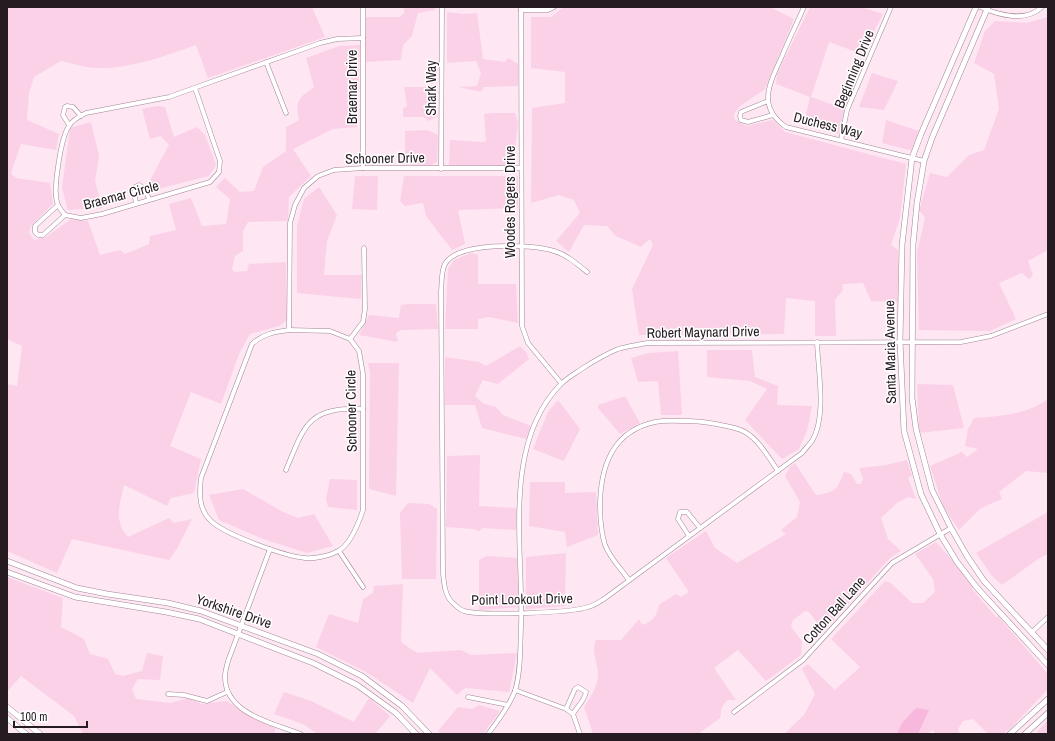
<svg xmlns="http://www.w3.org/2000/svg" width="1055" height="741" viewBox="0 0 1055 741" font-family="'Archivo Narrow',sans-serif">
<rect width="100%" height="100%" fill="#fee6f3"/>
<g fill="#fbd1e8">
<path d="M7,7H312L325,37L208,78L196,45C165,56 130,69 97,68C85,68 72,63 61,61L34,77L29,93L27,120L59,134L56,150L21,144L11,173L16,178L50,183L53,204L31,226L29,233L34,240L46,237L71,219L88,221L100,255L120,250L125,254L149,244L150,236L176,230L169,204L191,198L202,226L226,224L230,199L216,187L225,178L240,192L254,191L263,167L286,151V127L299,120C295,100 298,99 314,87L306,58L339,46L360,45L357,127L333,129L293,149L311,176L289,197L288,221L248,222L243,231V251L235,256L232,269L234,272L247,271L249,264L286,262L287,320L279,326L250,334L239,354L221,404L191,392L170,446L201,459L194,493L171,498L167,506L124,485C120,505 113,520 128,537L169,518L174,523L192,519L178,547L169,560L72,539L57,573L7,551V384L17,386L22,346L7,339Z"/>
<polygon points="404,7 435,7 435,10 418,13 412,36 403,45 401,60 365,62 366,17 400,17 404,13"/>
<polygon points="564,7 770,7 794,19 765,89 740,106 734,114 735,120 747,126 773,120 785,132 906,164 900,218 891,245 898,250 898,302 871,301 863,283 842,284 843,290 835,300 836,336 815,336 815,301 786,298 784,334 639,335 632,289 653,245 650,239 641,247 616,236 607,226 584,225 569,252 556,241 580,213 574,200 559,195 531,203 532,108 565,103 565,72 531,68 531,17 551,17"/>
<polygon points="810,7 861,7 883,14 862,54 829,42 811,97 845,109 839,134 804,123 810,97 776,84 777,74"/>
<polygon points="447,12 463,14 477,13 483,59 505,62 508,58 518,64 518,86 484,87 481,92 459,87 477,86 481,73 476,61 447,63"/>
<polygon points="1048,17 1048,250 1028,261 1033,275 1029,279 1022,273 999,283 1016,319 990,331 919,330 917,252 925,218 923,214 919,211 930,173 947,177 969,155 984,150 999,109 994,74 974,63 985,31 995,21 1027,23"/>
<polygon points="872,73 898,81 884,110 859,107"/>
<polygon points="404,87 437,87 439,94 433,95 431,103 438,116 429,121 423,117 403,117 403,109 407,106"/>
<polygon points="157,106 165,107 174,137 197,127 205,135 216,165 209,176 154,190 148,184 169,145 161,136 150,139 142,109"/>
<polygon points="494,113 515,113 518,123 513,166 449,165 450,140 482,142 486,141 484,114"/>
<polygon points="886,120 919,131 913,151 882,143"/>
<polygon points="91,122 99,156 95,181 102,208 68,210 62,188 70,128"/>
<polygon points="427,130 438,135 437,162 431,165 405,164 405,131"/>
<polygon points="355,176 378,176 377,210 352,209"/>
<polygon points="404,176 518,176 518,208 458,210 465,244 452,250 426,216 423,203 405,206 400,201"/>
<polygon points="319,187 337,215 327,241 324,275 362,275 361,299 297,293 297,226 304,199"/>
<polygon points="471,253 478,255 478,284 516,284 518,323 489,317 478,319 478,329 445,329 448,269 454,260"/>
<polygon points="408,304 436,304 438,329 401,330 396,333 398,342 359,335 369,315 399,318 401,305"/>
<polygon points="520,346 526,352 529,359 498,384 483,380 475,396 484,404 496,407 503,415 531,426 526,439 482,428 475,405 445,405 445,357 479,362 486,366"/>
<polygon points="707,350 752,350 755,377 778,386 777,405 812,406 807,431 799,449 782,459 745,420 767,389 750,381 707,377"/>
<polygon points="678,351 682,415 661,415 658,381 638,382 631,358 649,353"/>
<polygon points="368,363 399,363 396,496 369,489 370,372"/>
<polygon points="917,384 953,385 964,428 919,433"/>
<polygon points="625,396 640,423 620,434 598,408 598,405"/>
<path d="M1048,399V473L1026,471L999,492L1002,499L981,508L959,530L943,506L930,466L962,452L967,457L978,449L965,446L968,429L974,418C999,416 1026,415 1048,399Z"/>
<polygon points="558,400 580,429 564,461 533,449 548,412"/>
<polygon points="480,455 479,506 517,508 516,530 483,528 479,531 473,529 446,527 447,456"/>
<path d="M907,460L912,476L908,478L916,499L908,497L897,503L881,518L888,539L901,551L891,557L827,627L819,625L809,612L805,611L793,620L791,627L802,641L801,655L766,681L738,650L714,668L736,700H727L722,707L720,718L698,734H593L584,707C590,698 597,688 598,676C599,663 590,653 596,640H621L639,619L642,625C653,621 657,616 659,605L676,594L681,597L689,592L666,558L706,531L715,548L737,563L786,534L781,530L797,517L800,502L785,476L790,467L795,463L816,495C836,492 837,490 844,472L851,474L857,484H861L863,478L859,468L886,465Z"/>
<polygon points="330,479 357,480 357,510 328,507 326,499"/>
<polygon points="530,482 565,482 565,493 596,492 598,535 567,547 565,532 529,526"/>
<polygon points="243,489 283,512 298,518 314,514 333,546 307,553 263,539 219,520 209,495"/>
<polygon points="408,503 429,504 437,509 436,579 402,579 400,513"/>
<polygon points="1048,512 1048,554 1038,559 1002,585 992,576 976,553"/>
<polygon points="936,542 974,585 972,589 996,617 998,616 1048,674 1048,689 1011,728 1003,734 988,734 973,719 963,721 958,729 959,734 936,734 933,730 927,734 784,734 804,715 815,694 802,669 808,664 835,690 860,667 831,639 885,581 891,583 912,603 923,603 935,592 933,579 915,554"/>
<polygon points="566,553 565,606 526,609 526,557"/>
<polygon points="487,556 517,558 519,607 479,610 479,560"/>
<polygon points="7,577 63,598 61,627 84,639 90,654 108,659 115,674 123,676 142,671 147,653 163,656 160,680 138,679 132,689 136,699 171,703 188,698 202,704 226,701 276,728 274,734 83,734 74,716 21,676 7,692"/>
<polygon points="403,584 401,642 417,653 461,650 471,655 517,653 509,692 465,688 457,695 430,668 413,703 366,672 316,647 329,614 358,623 363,599 373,593 374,586"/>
<polygon points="284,692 311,701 354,722 369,698 390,716 375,734 318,734 303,724 274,714"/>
<polygon points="479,705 500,711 483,734 441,734 438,731 458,707 472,709"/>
<polygon points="1048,720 1048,734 1040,734 1037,732"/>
</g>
<polygon fill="#f8b7dc" points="916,708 929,710 918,734 897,734 902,723"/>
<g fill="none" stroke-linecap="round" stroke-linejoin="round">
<g stroke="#a18695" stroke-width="5">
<g id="minor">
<polyline points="521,7 522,326 528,343 561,383"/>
<path d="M804,7C797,23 789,39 782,56C770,83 756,106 786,127L924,161"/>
<path d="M980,7C999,15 1025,23 1042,7"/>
<polyline points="521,10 548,10 554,7"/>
<polyline points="266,62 286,113"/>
<path d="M195,88L220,161L219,172L210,182L102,214L81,218L65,215C62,211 58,207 57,202C53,189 61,137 69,126C72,120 80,116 86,113L169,97L320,43L337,39L363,38"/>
<polyline points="768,101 741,112 740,116 741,120 748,122 773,115"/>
<polyline points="69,125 63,115 65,107 67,106 73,107 81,116"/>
<polyline points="841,140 847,110 891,7"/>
<polyline points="363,168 363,7"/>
<polyline points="441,169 442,7"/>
<polyline points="136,203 134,193 135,187 139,185 145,189 149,199"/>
<polyline points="58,205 35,226 35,232 38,235 43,235 65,215"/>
<path d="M587,272C576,263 567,255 554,251C532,244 458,241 445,264C441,271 442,283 441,291L443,573C444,584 445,597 454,604C457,607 461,610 464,611C481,616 571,613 588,607C593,606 599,602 604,599L802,453C805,449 809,445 812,441C827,417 818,370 817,342"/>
<path d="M289,330L330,331L350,339L359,351L363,374V510C359,522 350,545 338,551C329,556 314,559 305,558C284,556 226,535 211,521C199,510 199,494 201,478L252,344C263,334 274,332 289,330Z"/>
<polyline points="289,330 290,223 295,205 304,188 318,176 334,170 363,168 521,168"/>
<polyline points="350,339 363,322 365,309 364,248"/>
<path d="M286,470C305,424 308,407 363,409"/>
<polyline points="689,536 678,519 680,512 687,512 700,528"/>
<path d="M270,549L228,661C227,666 225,671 225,676C224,714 273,723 301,734"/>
<polyline points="339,551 363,587"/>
<path d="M629,580C621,569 610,558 605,545C601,532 600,516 600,503C601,465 613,431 655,422C665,420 678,421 688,421C700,421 735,426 745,432C759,440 769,458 778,471"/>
<polyline points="1032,632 1048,617"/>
<polyline points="515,690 566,709 573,714 580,734"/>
<polyline points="168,694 184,695 207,701 227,692"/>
<polyline points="468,697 508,705"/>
<path d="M566,709L575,689L578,687L586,692C585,700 577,707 573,714"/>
<polyline points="734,712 803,660 892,563 951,528"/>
<path d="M488,734C498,721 509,706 515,691C521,671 520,648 521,627C524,551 501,444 561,384C567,378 576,373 583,368C594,361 606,354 618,349C627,346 638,345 647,343L961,342L991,336L1048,314"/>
</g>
</g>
<g stroke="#a18695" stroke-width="6">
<g id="tertiary">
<polyline points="976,7 921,134 912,158 902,245 900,341 904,431 921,494 940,534 957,562 978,589 1048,665"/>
<polyline points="988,7 932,138 924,161 917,203 913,245 912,398 916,429 932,490 951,528 967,556 984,581 1048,650"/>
<polyline points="7,561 77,588 107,594 168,603 201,611 318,654 362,676 402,706 429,734"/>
<polyline points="7,572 75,597 166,612 199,619 313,663 357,685 396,713 416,734"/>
<polyline points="7,707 40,734"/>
<polyline points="7,718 26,734"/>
<polyline points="1010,734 1048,699"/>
<polyline points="1025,734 1048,713"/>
</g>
</g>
<use href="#minor" stroke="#fff" stroke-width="4"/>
<use href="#tertiary" stroke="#fff" stroke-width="5"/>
</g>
<g text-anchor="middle" stroke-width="3" stroke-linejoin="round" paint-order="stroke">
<g font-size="14" fill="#261b21" stroke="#fff">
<text transform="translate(854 69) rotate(-68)" y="5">Beginning Drive</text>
<text transform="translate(352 87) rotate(-90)" y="5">Braemar Drive</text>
<text transform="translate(431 88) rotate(-90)" y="5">Shark Way</text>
<text transform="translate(828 125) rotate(14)" y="5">Duchess Way</text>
<text transform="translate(385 158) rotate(-1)" y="5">Schooner Drive</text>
<text transform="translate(121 195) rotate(-15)" y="5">Braemar Circle</text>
<text transform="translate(510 202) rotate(-90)" y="5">Woodes Rogers Drive</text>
<text transform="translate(703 332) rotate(-1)" y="5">Robert Maynard Drive</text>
<text transform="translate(890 352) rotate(-91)" y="5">Santa Maria Avenue</text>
<text transform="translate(351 411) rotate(-91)" y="5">Schooner Circle</text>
<text transform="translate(522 599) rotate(-1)" y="5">Point Lookout Drive</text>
<text transform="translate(834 610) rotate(-48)" y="5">Cotton Ball Lane</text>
<text transform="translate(234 611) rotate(19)" y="5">Yorkshire Drive</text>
</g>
</g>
<rect width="1055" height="741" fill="none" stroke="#261b21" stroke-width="16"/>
<path d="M14 721v6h73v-6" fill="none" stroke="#261b21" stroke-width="2"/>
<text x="20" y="721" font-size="12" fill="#261b21" stroke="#ffffff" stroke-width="3" paint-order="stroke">100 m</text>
</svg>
